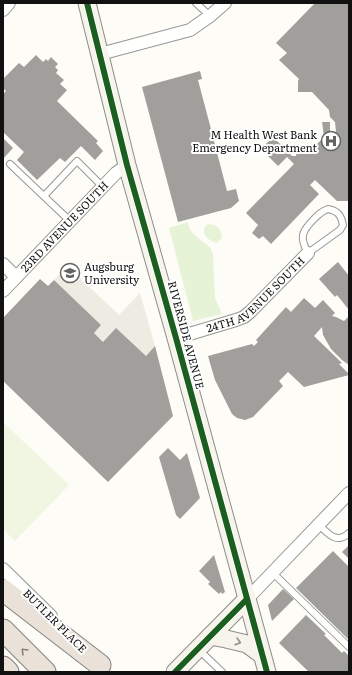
<svg xmlns="http://www.w3.org/2000/svg" width="352" height="675" viewBox="0 0 352 675" font-family="Literata,serif">
<rect width="100%" height="100%" fill="#fdfcf7"/>
<g fill="#e7f3d7">
<path d="M188,222C189,236 203,239 211,249C211,250 213,254 213,255L215,298L222,314L193,321L169,228Z"/>
<path d="M208,224C218,225 221,228 222,238L217,243C208,241 198,232 208,224Z"/>
</g>
<polygon fill="#f0f6e1" points="3,422 69,485 15,541 3,529"/>
<polygon fill="#edebe2" points="67,266 119,315 140,293 155,346 146,356 103,342 94,333 101,325 54,280"/>
<g fill="#a19f9c">
<polygon points="315,3 349,3 349,201 337,201 315,180 310,185 319,194 271,244 263,236 259,239 252,233 258,225 246,213 294,164 287,157 278,166 261,149 273,137 292,156 296,156 297,149 311,150 324,137 322,122 330,122 330,138 336,132 335,122 330,117 329,110 312,92 298,92 298,81 299,79 279,60 287,53 276,43"/>
<polygon points="36,55 43,62 46,59 48,61 51,57 58,64 55,67 58,70 56,73 64,80 60,84 67,90 57,101 98,141 96,143 103,151 95,160 81,146 65,162 60,158 37,180 17,160 24,152 3,132 3,94 6,91 3,88 3,79 19,63 24,67"/>
<polygon points="200,71 202,79 198,80 212,133 216,131 218,139 214,141 227,191 236,189 239,201 231,208 178,222 142,87"/>
<polygon points="3,138 13,148 3,159"/>
<polygon points="338,262 349,276 349,310 337,295 335,297 319,279"/>
<polygon points="40,279 48,286 54,280 101,325 94,333 103,342 116,328 146,356 155,346 173,416 108,482 3,381 3,318"/>
<polygon points="304,298 315,308 323,300 335,313 332,316 336,317 344,321 349,316 349,365 342,360 331,349 323,335 322,327 314,336 342,363 339,364 349,374 349,375 304,387 288,372 279,381 283,386 253,417 245,420 237,418 232,414 215,380 208,356 252,344 254,346 258,342 256,340 286,307 291,312"/>
<polygon points="168,448 180,460 187,453 200,498 180,519 176,515 159,457"/>
<polygon points="349,545 349,559 342,552"/>
<polygon points="333,551 349,567 349,640 296,588"/>
<polygon points="214,555 225,592 222,594 221,592 219,594 208,584 210,582 199,571"/>
<polygon points="283,589 294,599 272,621 268,605"/>
<polygon points="306,615 326,634 324,635 342,653 344,651 349,656 349,672 309,672 279,643"/>
</g>
<g fill="none" stroke-linecap="round" stroke-linejoin="round">
<g stroke="#979795" stroke-width="8">
<g id="lane">
<polyline points="196,3 210,16"/>
<polyline points="10,164 70,221"/>
<polyline points="44,196 77,161 103,187"/>
<path d="M328,209C338,211 341,215 343,225L340,230L308,253C299,237 302,231 314,219C319,214 322,211 328,209Z"/>
<path d="M318,524C328,533 336,545 349,533"/>
<polyline points="272,572 349,647"/>
<polyline points="199,650 222,672"/>
</g>
</g>
<g stroke="#979795" stroke-width="14">
<g id="street">
<polyline points="3,10 9,3"/>
<polyline points="100,54 190,30 210,16 225,3"/>
<polyline points="3,264 16,277"/>
<path id="s1" d="M3,291L116,173L127,165"/>
<path id="s2" d="M176,338L236,320L244,317L250,312L308,253"/>
<polyline points="3,569 51,616"/>
<polyline points="247,599 349,493"/>
</g>
</g>
<g stroke="#8e8d8b" stroke-width="19">
<g id="secondary">
<polyline points="87,3 127,165 176,338 267,672"/>
<polyline points="210,636 226,639 247,644 262,655"/>
<polyline points="175,672 247,599"/>
</g>
</g>
<g stroke="#858482" stroke-width="23">
<g id="highway">
<polyline points="3,590 100,665"/>
<polyline points="3,630 45,672"/>
<polyline points="3,667 8,672"/>
</g>
</g>
<use href="#lane" stroke="#fffffe" stroke-width="6"/>
<use href="#street" stroke="#fffffe" stroke-width="12"/>
<use href="#secondary" stroke="#f6f4eb" stroke-width="17"/>
<use href="#highway" stroke="#eae1d8" stroke-width="21"/>
<g stroke="#fff" stroke-width="8">
<g id="cycleway">
<polyline points="87,3 127,165 176,338 267,672"/>
<polyline points="175,672 247,599"/>
</g>
</g>
<use href="#cycleway" stroke="#1b5e20" stroke-width="6"/>
</g>
<defs><path id="oneway-chevron" d="M-2-3.5L2.5 0L-2 3.5" fill="none" stroke-width="1.6" stroke-linecap="round" stroke-linejoin="round"/></defs>
<use stroke="#8f8e89" href="#oneway-chevron" transform="translate(238 642) rotate(16)"/>
<use stroke="#88837e" href="#oneway-chevron" transform="translate(24 651) rotate(-135)"/>
<defs>
<g id="hospital-ring" transform="scale(1)"><circle r="9.5" fill="#fff" stroke="#646362" stroke-width="1.5"/><path d="M-5-5h3v3.5h4V-5h3V5h-3V1.5h-4V5h-3Z" fill="#646362"/></g>
<g id="university-ring" transform="scale(1)"><circle r="9.5" fill="#fff" stroke="#646362" stroke-width="1.5"/><path d="M0-5L7-2L0 1L-7-2ZM-4 1L0 2.5L4 1V4Q0 6-4 4Z" fill="#646362"/></g>
</defs>
<g fill-rule="evenodd">
<use href="#hospital-ring" x="331" y="141"/>
<use href="#university-ring" x="70" y="273"/>
</g>
<g text-anchor="middle" stroke-width="4" stroke-linejoin="round" paint-order="stroke">
<g font-size="11" fill="#111" stroke="#fff" text-anchor="end">
<text x="317" y="139">M Health West Bank<tspan x="317" dy="13">Emergency Department</tspan></text>
<text x="84" y="271" text-anchor="start">Augsburg<tspan x="84" dy="13">University</tspan></text>
</g>
<g font-size="11" fill="#111" stroke="#fff">
<text dy="4" stroke="none"><textPath href="#s1" startOffset="89">23RD AVENUE SOUTH</textPath></text>
<text dy="4" stroke="none"><textPath href="#s2" startOffset="93">24TH AVENUE SOUTH</textPath></text>
<text transform="translate(186 335) rotate(75)" y="4">RIVERSIDE AVENUE</text>
<text transform="translate(55 621) rotate(45)" y="4">BUTLER PLACE</text>
</g>
</g>
<rect width="352" height="675" fill="none" stroke="#111111" stroke-width="8"/>
</svg>
